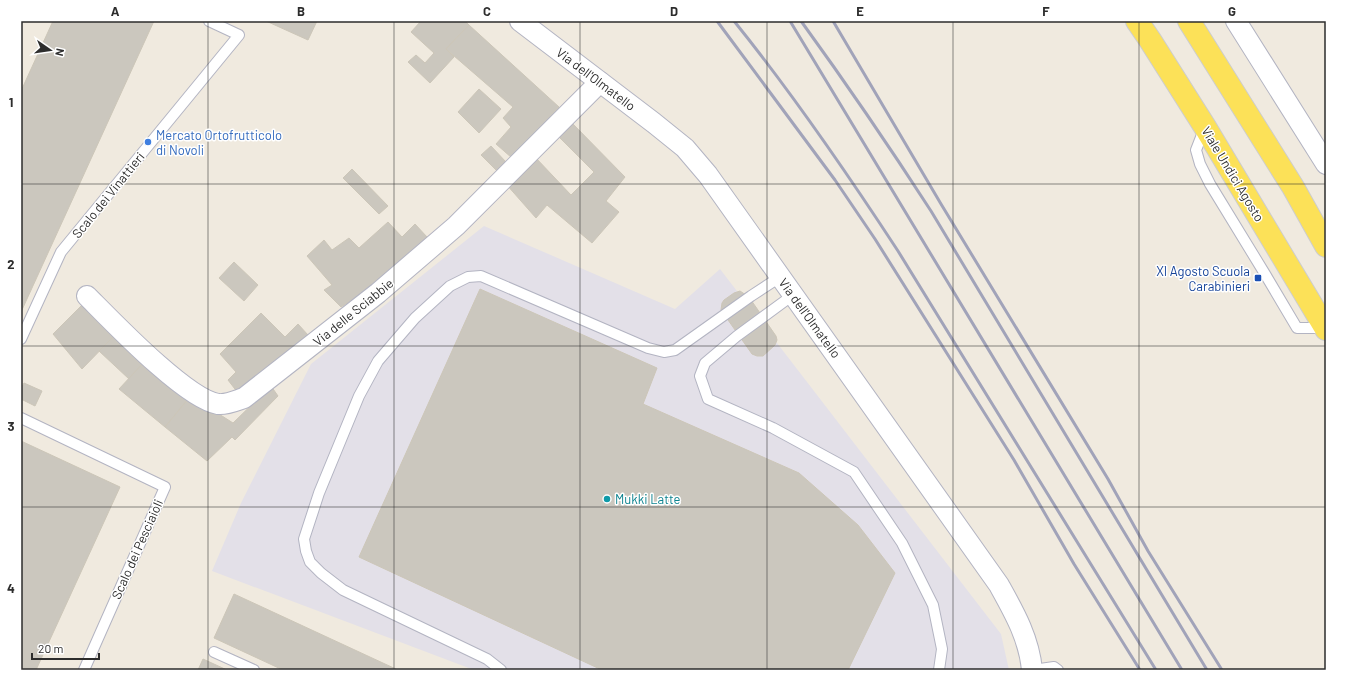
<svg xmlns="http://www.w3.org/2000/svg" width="1347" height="691" viewBox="0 0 1347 691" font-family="Barlow,sans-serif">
<rect width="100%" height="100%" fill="#f0eadf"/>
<polygon fill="#e3e0e8" points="484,226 675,309 720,269 1001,634 1009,670 474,670 212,571 241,503 311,364"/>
<g fill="#cbc7be" stroke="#ccc6b8">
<polygon points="53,21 154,21 21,312 21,91"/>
<polygon points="266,21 317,21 308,40"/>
<polygon points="421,21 465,21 469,25 446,49 454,57 430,83 408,62 416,55 425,63 434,53 411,32"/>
<polygon points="469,25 559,107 512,158 496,144 511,127 503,118 513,107 446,49"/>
<polygon points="479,89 501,109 479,133 458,112"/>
<polygon points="571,122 625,177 606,201 619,212 592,243 547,205 536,218 506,184 535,157 571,195 594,172 558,136"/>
<polygon points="491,146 506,162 497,171 481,155"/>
<polygon points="352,169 388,206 379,214 343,178"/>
<polygon points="388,222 402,237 415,224 427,237 382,280 341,307 324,290 332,285 307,256 324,240 332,250 349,238 359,248"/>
<polygon points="234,262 258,285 244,301 219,278"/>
<polygon points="480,289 657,368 643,404 799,473 858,525 895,573 848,670 602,670 359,557"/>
<polygon points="740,291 746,295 751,300 776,336 777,340 775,345 763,356 757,356 752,354 721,310 722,303 724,300 734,293"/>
<polygon points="82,305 115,335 82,369 53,334"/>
<polygon points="261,313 285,337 298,324 308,335 238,393 228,380 236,372 220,354"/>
<polygon points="115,335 145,361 129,379 99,351"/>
<polygon points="145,361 189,398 165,427 119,389"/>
<polygon points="24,383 42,391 35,406 21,399 21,389"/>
<polygon points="271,386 278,396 235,440 232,437 207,461 165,427 189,398 208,407 233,423"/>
<polygon points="21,441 120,487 36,670 21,670"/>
<polygon points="234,594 398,670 283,670 214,638"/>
<polygon points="203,659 227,670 198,670"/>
</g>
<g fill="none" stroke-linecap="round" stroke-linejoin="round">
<g stroke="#b3b4c2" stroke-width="12">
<g id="service">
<polyline points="1205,127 1196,150 1200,164 1210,184 1265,274 1297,328 1325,328"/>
<polyline points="793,295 737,336 705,363 700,376 708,399 773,428 854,472 902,543 933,605 942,649 939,670"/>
<polyline points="21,339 61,252 239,35 209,21"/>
<polyline points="21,418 165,487 84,670"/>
<polyline points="214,652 254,670"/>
<polyline points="501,670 487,659 343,590 321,573 310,562 306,551 304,539 319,493 359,396 378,361 415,318 450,286 468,277 481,276 648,348 664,352 675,350 751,296 780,277"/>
<polyline points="1033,670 1054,667 1058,670"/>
</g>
</g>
<g stroke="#b3b4c2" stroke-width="22">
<g id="minor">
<path d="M520,21L654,123L685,148L708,175L999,585C1014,612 1029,638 1032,670"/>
<polyline points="1236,21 1326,164"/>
<path d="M87,296C112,321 186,399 218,404C227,405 235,401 244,398L378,293L456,226L600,82"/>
</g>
</g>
<g stroke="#cdcdcd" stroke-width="24">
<g id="primary">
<polyline points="1137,21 1150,40 1205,127 1326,329"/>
<polyline points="1189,21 1293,187 1326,246"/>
</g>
</g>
<use href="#service" stroke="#fff" stroke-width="10"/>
<use href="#minor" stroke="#fff" stroke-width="20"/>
<use href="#primary" stroke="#fce158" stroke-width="22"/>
<g stroke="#a1a3b9" stroke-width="3">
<polyline points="717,21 835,180 875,239 1014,460 1074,564 1140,670"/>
<path d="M734,21C793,94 847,173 898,251L1156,670"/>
<polyline points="790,21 1182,670"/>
<path d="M801,21C846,83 889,146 931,211L1207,670"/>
<polyline points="833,21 941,204 1108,479 1148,551 1222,670"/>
</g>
</g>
<path fill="none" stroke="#2d2d2d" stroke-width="1" stroke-opacity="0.55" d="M208,21V670M394,21V670M580,21V670M767,21V670M953,21V670M1139,21V670M21,184H1326M21,346H1326M21,507H1326"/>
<circle fill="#3f7fe0" stroke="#fff" stroke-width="1.5" cx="148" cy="142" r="4"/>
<rect fill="#1a4fb4" stroke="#fff" stroke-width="1.5" x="1254" y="274" width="8" height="8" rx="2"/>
<circle fill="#0f9aa8" stroke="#fff" stroke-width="1.5" cx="607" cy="499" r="4"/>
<g text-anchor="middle" stroke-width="3" stroke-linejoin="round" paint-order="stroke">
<g font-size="13" fill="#2d2d2d" stroke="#fff">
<text transform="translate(596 79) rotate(37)" y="5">Via dell'Olmatello</text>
<text transform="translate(1233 174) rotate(59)" y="5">Viale Undici Agosto</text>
<text transform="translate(108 195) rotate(-51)" y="5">Scalo dei Vinattieri</text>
<text transform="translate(353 312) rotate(-39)" y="5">Via delle Sciabbie</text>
<text transform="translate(810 318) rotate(54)" y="5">Via dell'Olmatello</text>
<text transform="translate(137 549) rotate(-66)" y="5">Scalo dei Pesciaioli</text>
</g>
<g font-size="13" fill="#366cbe" stroke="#fff" text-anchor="start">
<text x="156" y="140">Mercato Ortofrutticolo<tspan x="156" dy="15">di Novoli</tspan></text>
</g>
<g font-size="13" fill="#164399" stroke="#fff" text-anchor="end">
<text x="1250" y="276">XI Agosto Scuola<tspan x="1250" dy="15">Carabinieri</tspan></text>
</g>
<g font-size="13" fill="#0d838f" stroke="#fff" text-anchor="start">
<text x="615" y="504">Mukki Latte</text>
</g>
</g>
<rect width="1347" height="691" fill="none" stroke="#ffffff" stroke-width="44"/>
<g transform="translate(50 50) rotate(103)" stroke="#ffffff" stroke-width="3" paint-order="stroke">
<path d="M0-3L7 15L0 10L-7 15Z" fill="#2d2d2d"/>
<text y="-6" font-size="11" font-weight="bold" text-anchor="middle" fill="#2d2d2d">N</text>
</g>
<path d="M32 653v6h67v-6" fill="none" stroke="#2d2d2d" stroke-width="2"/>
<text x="38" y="653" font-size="12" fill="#2d2d2d" stroke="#ffffff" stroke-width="3" paint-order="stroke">20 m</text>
<rect x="22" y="22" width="1303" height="647" fill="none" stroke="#2d2d2d" stroke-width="1.5"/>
<g font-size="13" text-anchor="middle" font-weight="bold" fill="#2d2d2d">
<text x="115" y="16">A</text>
<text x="301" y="16">B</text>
<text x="487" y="16">C</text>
<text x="674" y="16">D</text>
<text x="860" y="16">E</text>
<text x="1046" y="16">F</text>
<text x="1232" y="16">G</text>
<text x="11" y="107">1</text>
<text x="11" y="269">2</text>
<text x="11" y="431">3</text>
<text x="11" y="593">4</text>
</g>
</svg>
